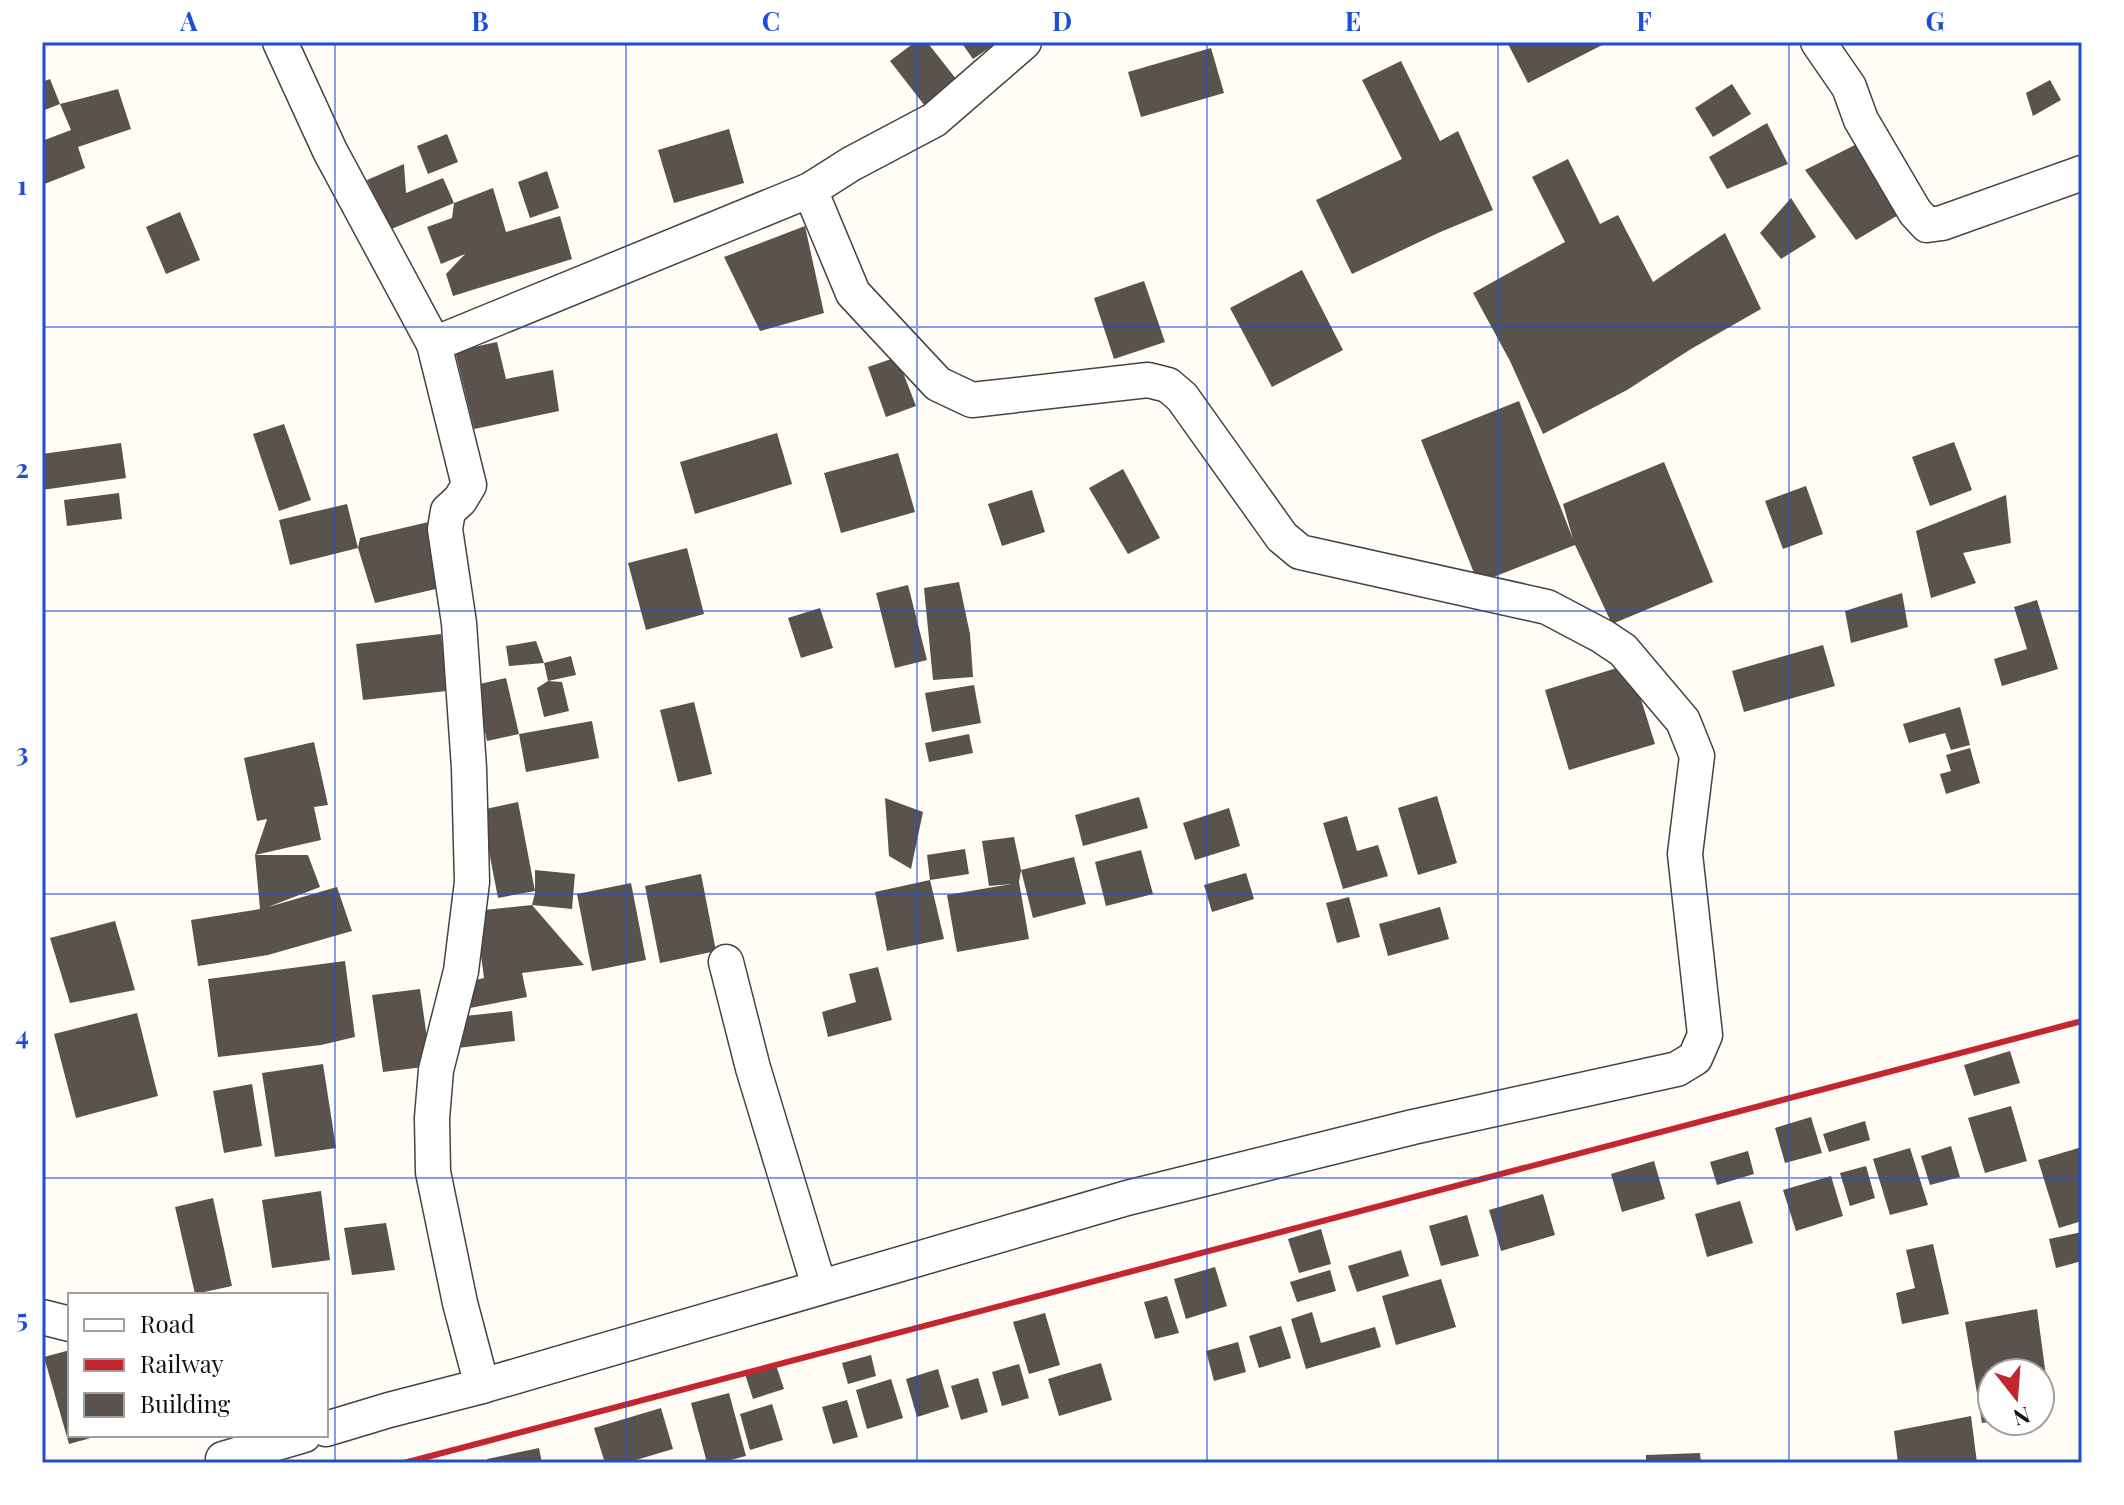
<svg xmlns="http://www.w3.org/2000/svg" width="2124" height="1505" viewBox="0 0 2124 1505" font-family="'Playfair Display',serif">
<rect width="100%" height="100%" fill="#fffdf5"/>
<g fill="#5a524d">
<polygon points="915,42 927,42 964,89 932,115 890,61"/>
<polygon points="961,42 998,42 973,59"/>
<polygon points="1507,42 1608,42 1528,83"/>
<polygon points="1211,48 1224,93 1141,117 1128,72"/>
<polygon points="1401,61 1440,141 1458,131 1493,210 1438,233 1352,274 1316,200 1402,159 1362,80"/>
<polygon points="50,79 60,104 42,111 42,82"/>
<polygon points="2050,80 2061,100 2033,116 2026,93"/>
<polygon points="1732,84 1751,114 1713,137 1695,108"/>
<polygon points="118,89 131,129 78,147 85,168 42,185 42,141 71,130 60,104"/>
<polygon points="1767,123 1788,164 1727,189 1709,157"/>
<polygon points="729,129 744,183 674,203 658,150"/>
<polygon points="447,134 458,162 428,174 417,146"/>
<polygon points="1861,142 1900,214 1856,240 1805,170"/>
<polygon points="1568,159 1600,224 1618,215 1653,282 1725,233 1761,309 1691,349 1627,390 1543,434 1510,361 1473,293 1565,242 1532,177"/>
<polygon points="404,164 406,193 443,178 454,203 389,230 367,180"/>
<polygon points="547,171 559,208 530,218 518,182"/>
<polygon points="493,188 506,232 560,216 572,259 453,296 446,274 465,254 441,264 427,227 452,218 454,203"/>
<polygon points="1791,198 1816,237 1781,259 1760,233"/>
<polygon points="180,212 200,260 166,274 146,227"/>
<polygon points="805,226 824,313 760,331 724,257"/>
<polygon points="1302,270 1343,350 1272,387 1230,308"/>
<polygon points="1144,281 1165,342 1114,359 1094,298"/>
<polygon points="497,342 506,379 553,370 559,411 474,429 455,351"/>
<polygon points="897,357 916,406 886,417 868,367"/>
<polygon points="1519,401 1573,539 1563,504 1664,462 1713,582 1612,624 1575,545 1478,583 1421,440"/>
<polygon points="284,424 311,500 279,511 253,434"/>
<polygon points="777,433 792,484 695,514 680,462"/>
<polygon points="1954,442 1972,490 1930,506 1912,457"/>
<polygon points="121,443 126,478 42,490 42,454"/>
<polygon points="898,453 915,512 841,533 824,473"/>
<polygon points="1123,469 1160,538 1128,554 1089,488"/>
<polygon points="1806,486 1823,534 1783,549 1765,501"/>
<polygon points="1032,490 1045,532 1002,546 988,504"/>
<polygon points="119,493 122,519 67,526 64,500"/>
<polygon points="2006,495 2011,543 1963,553 1976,583 1931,598 1916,531"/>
<polygon points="347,504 358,548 360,538 433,521 449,586 375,603 358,548 290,565 279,520"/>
<polygon points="687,548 704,614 646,630 628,563"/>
<polygon points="959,582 970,634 973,677 933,680 924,588"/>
<polygon points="908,585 927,660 895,668 876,593"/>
<polygon points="1902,593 1908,627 1851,643 1845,611"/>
<polygon points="2037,600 2058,669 2002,686 1994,659 2027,649 2014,607"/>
<polygon points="820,608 833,648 801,658 788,618"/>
<polygon points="441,634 447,691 363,700 356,644"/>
<polygon points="536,641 544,663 509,666 506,646"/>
<polygon points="1823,645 1835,686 1744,712 1732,671"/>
<polygon points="571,656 576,675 548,681 562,682 569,711 544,717 537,688 548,681 544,663"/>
<polygon points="1630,664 1655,744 1569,770 1545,690"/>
<polygon points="506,678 519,734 487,741 475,685"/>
<polygon points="974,685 981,723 932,732 925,693"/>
<polygon points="694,702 712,774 678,782 660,710"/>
<polygon points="1960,707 1970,745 1951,750 1945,733 1909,743 1903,724"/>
<polygon points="592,721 599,758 526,772 519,734"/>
<polygon points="969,734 973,753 929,762 925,743"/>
<polygon points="314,742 328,805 314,807 321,840 255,855 267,819 257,821 244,758"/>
<polygon points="1970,748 1980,783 1946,794 1940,774 1951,771 1946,755"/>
<polygon points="1437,796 1457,863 1418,875 1398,808"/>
<polygon points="1139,797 1148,828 1083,846 1075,815"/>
<polygon points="885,798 923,812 911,869 889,856"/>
<polygon points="518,802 535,891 498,898 481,810"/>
<polygon points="1229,808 1240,846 1195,860 1183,823"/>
<polygon points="1347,816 1357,851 1378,845 1388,876 1343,889 1323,823"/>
<polygon points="1014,837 1021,870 1074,857 1086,904 1033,918 1021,870 1019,882 1029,939 957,952 947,895 1011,884 989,886 982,841"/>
<polygon points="965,849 969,874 930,880 927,855"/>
<polygon points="1141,850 1153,894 1106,906 1095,862"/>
<polygon points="255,855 308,855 320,887 268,907 337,887 352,931 268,955 198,966 191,920 260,909"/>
<polygon points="535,870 575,874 572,909 532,905 535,893"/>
<polygon points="1246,873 1254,899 1212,912 1204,885"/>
<polygon points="701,874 716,951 660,963 645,886"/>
<polygon points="930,880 944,939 887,951 875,892"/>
<polygon points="631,883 646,960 592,971 577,894"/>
<polygon points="1349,897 1360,937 1337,943 1326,903"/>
<polygon points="532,905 584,965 522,973 527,997 465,1009 460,984 484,978 475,911"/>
<polygon points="1440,907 1449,939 1388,956 1379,924"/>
<polygon points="115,921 135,990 70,1003 50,938"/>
<polygon points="345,961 355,1037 321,1045 218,1057 208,979"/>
<polygon points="878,967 892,1020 828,1037 822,1012 856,1002 849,974"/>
<polygon points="420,989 431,1066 383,1072 372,995"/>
<polygon points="512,1011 515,1041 458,1048 455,1017"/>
<polygon points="137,1013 158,1096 76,1118 54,1034"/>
<polygon points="2010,1051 2020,1083 1974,1096 1964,1065"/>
<polygon points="323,1064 336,1148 275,1157 262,1073"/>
<polygon points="252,1084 262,1146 224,1153 213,1091"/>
<polygon points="2011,1106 2027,1161 1985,1173 1968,1118"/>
<polygon points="1811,1117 1822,1153 1785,1163 1775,1128"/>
<polygon points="1865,1121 1870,1140 1829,1152 1823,1134"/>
<polygon points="1951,1146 1960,1177 1930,1185 1921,1156"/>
<polygon points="2082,1147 2082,1221 2059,1228 2038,1160"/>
<polygon points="1910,1148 1928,1205 1890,1215 1873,1159"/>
<polygon points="1748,1151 1754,1174 1717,1185 1710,1162"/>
<polygon points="1654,1161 1665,1199 1622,1212 1611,1174"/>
<polygon points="1866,1166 1875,1198 1850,1206 1840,1173"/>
<polygon points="1831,1176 1843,1216 1796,1231 1783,1190"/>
<polygon points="321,1191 330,1260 272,1268 262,1200"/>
<polygon points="1543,1194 1555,1235 1501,1251 1489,1210"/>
<polygon points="213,1198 232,1286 195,1294 175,1207"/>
<polygon points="1740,1201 1753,1243 1707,1257 1695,1214"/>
<polygon points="1467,1215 1479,1256 1441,1266 1429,1226"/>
<polygon points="386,1223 395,1270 352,1275 344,1228"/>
<polygon points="1321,1229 1331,1264 1299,1273 1288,1239"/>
<polygon points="2082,1232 2082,1261 2056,1268 2049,1239"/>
<polygon points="1933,1244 1949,1314 1902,1324 1896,1293 1915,1288 1906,1250"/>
<polygon points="1401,1250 1409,1276 1357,1292 1348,1266"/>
<polygon points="1215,1267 1227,1306 1186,1319 1174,1279"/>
<polygon points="1330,1270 1336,1291 1297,1302 1290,1282"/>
<polygon points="1441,1279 1456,1327 1396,1345 1382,1296"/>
<polygon points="1167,1296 1179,1333 1155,1339 1144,1302"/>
<polygon points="2037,1309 2051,1414 2040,1415 2040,1373 1992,1373 1992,1422 1982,1423 1965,1322"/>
<polygon points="1312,1312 1321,1343 1375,1327 1381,1347 1306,1369 1291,1319"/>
<polygon points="1045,1313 1060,1365 1029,1374 1013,1322"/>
<polygon points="1281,1326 1291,1358 1259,1368 1249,1336"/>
<polygon points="1238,1342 1246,1372 1214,1381 1206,1351"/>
<polygon points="70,1350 70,1435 98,1436 69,1444 44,1357"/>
<polygon points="871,1355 876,1376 848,1384 842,1363"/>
<polygon points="1101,1363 1112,1400 1059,1416 1048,1379"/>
<polygon points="1019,1364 1029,1398 1002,1406 992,1372"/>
<polygon points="776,1365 784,1389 753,1399 745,1374"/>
<polygon points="938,1369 949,1407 917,1417 906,1379"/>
<polygon points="978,1378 988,1412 961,1420 951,1386"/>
<polygon points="891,1379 903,1418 867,1429 856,1390"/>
<polygon points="729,1393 746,1456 719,1463 707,1463 691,1403"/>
<polygon points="847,1400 858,1437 833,1444 822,1407"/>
<polygon points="772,1404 783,1440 750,1450 740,1414"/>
<polygon points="661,1408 673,1449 626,1463 605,1463 594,1428"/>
<polygon points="1971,1416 1977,1463 1898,1463 1894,1431"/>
<polygon points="539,1448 542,1463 488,1463 487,1459"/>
<polygon points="1700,1453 1701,1463 1646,1463 1646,1455"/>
</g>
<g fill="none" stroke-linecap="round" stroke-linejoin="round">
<g stroke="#444" stroke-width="37">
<g id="street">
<polyline points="280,42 330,151 434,344 469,485 460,500 448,511 445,529 459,623 469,768 472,882 461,971 436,1070 432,1118 433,1172 460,1303 482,1386 389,1410 326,1429"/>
<polyline points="1818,42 1849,87 1861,120 1915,212 1927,225 1942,223 2082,173"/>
<polyline points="434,344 810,190 851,164 934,120 1024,42"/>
<polyline points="726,962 753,1068 819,1286"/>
<polyline points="42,1317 70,1324"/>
<polyline points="482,1386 1127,1198 1413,1127 1677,1069 1695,1058 1705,1035 1685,854 1697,756 1683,721 1623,650 1602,636 1547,607 1300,552 1282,537 1182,397 1168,385 1148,380 972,400 938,384 853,293 810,190"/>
<polyline points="223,1459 304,1435"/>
</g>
</g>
<use href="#street" stroke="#fff" stroke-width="34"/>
<polyline stroke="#c4262e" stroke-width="6" points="404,1463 2082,1021"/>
</g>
<path fill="none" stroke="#1d4ed8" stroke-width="2" stroke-opacity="0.55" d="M335,42V1463M626,42V1463M917,42V1463M1207,42V1463M1498,42V1463M1789,42V1463M42,327H2082M42,611H2082M42,894H2082M42,1178H2082"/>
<rect width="2124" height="1505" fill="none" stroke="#ffffff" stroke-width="88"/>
<rect x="68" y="1293" width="260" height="144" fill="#ffffff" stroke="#a0a0a0" stroke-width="2"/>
<rect x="84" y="1319" width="40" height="12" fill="#ffffff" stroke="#a0a0a0" stroke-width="2"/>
<text x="140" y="1333" font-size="24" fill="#111111">Road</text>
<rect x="84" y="1359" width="40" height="12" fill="#c4262e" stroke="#a0a0a0" stroke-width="2"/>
<text x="140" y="1373" font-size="24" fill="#111111">Railway</text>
<rect x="84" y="1393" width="40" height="24" fill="#5a524d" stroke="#a0a0a0" stroke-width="2"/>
<text x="140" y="1413" font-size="24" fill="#111111">Building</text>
<g transform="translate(2016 1397) rotate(163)"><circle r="38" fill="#ffffff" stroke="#a0a0a0" stroke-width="2"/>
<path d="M0-6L14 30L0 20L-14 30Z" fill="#c4262e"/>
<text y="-12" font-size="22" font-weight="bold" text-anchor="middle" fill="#111111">N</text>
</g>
<rect x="44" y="44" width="2036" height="1417" fill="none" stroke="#1d4ed8" stroke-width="3"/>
<g font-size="26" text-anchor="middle" font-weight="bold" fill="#1d4ed8">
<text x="189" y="31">A</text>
<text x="480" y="31">B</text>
<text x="771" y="31">C</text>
<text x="1062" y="31">D</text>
<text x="1353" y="31">E</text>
<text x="1644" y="31">F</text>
<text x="1935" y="31">G</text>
<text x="22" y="195">1</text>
<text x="22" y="478">2</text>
<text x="22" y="762">3</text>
<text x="22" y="1045">4</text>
<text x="22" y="1328">5</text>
</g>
</svg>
